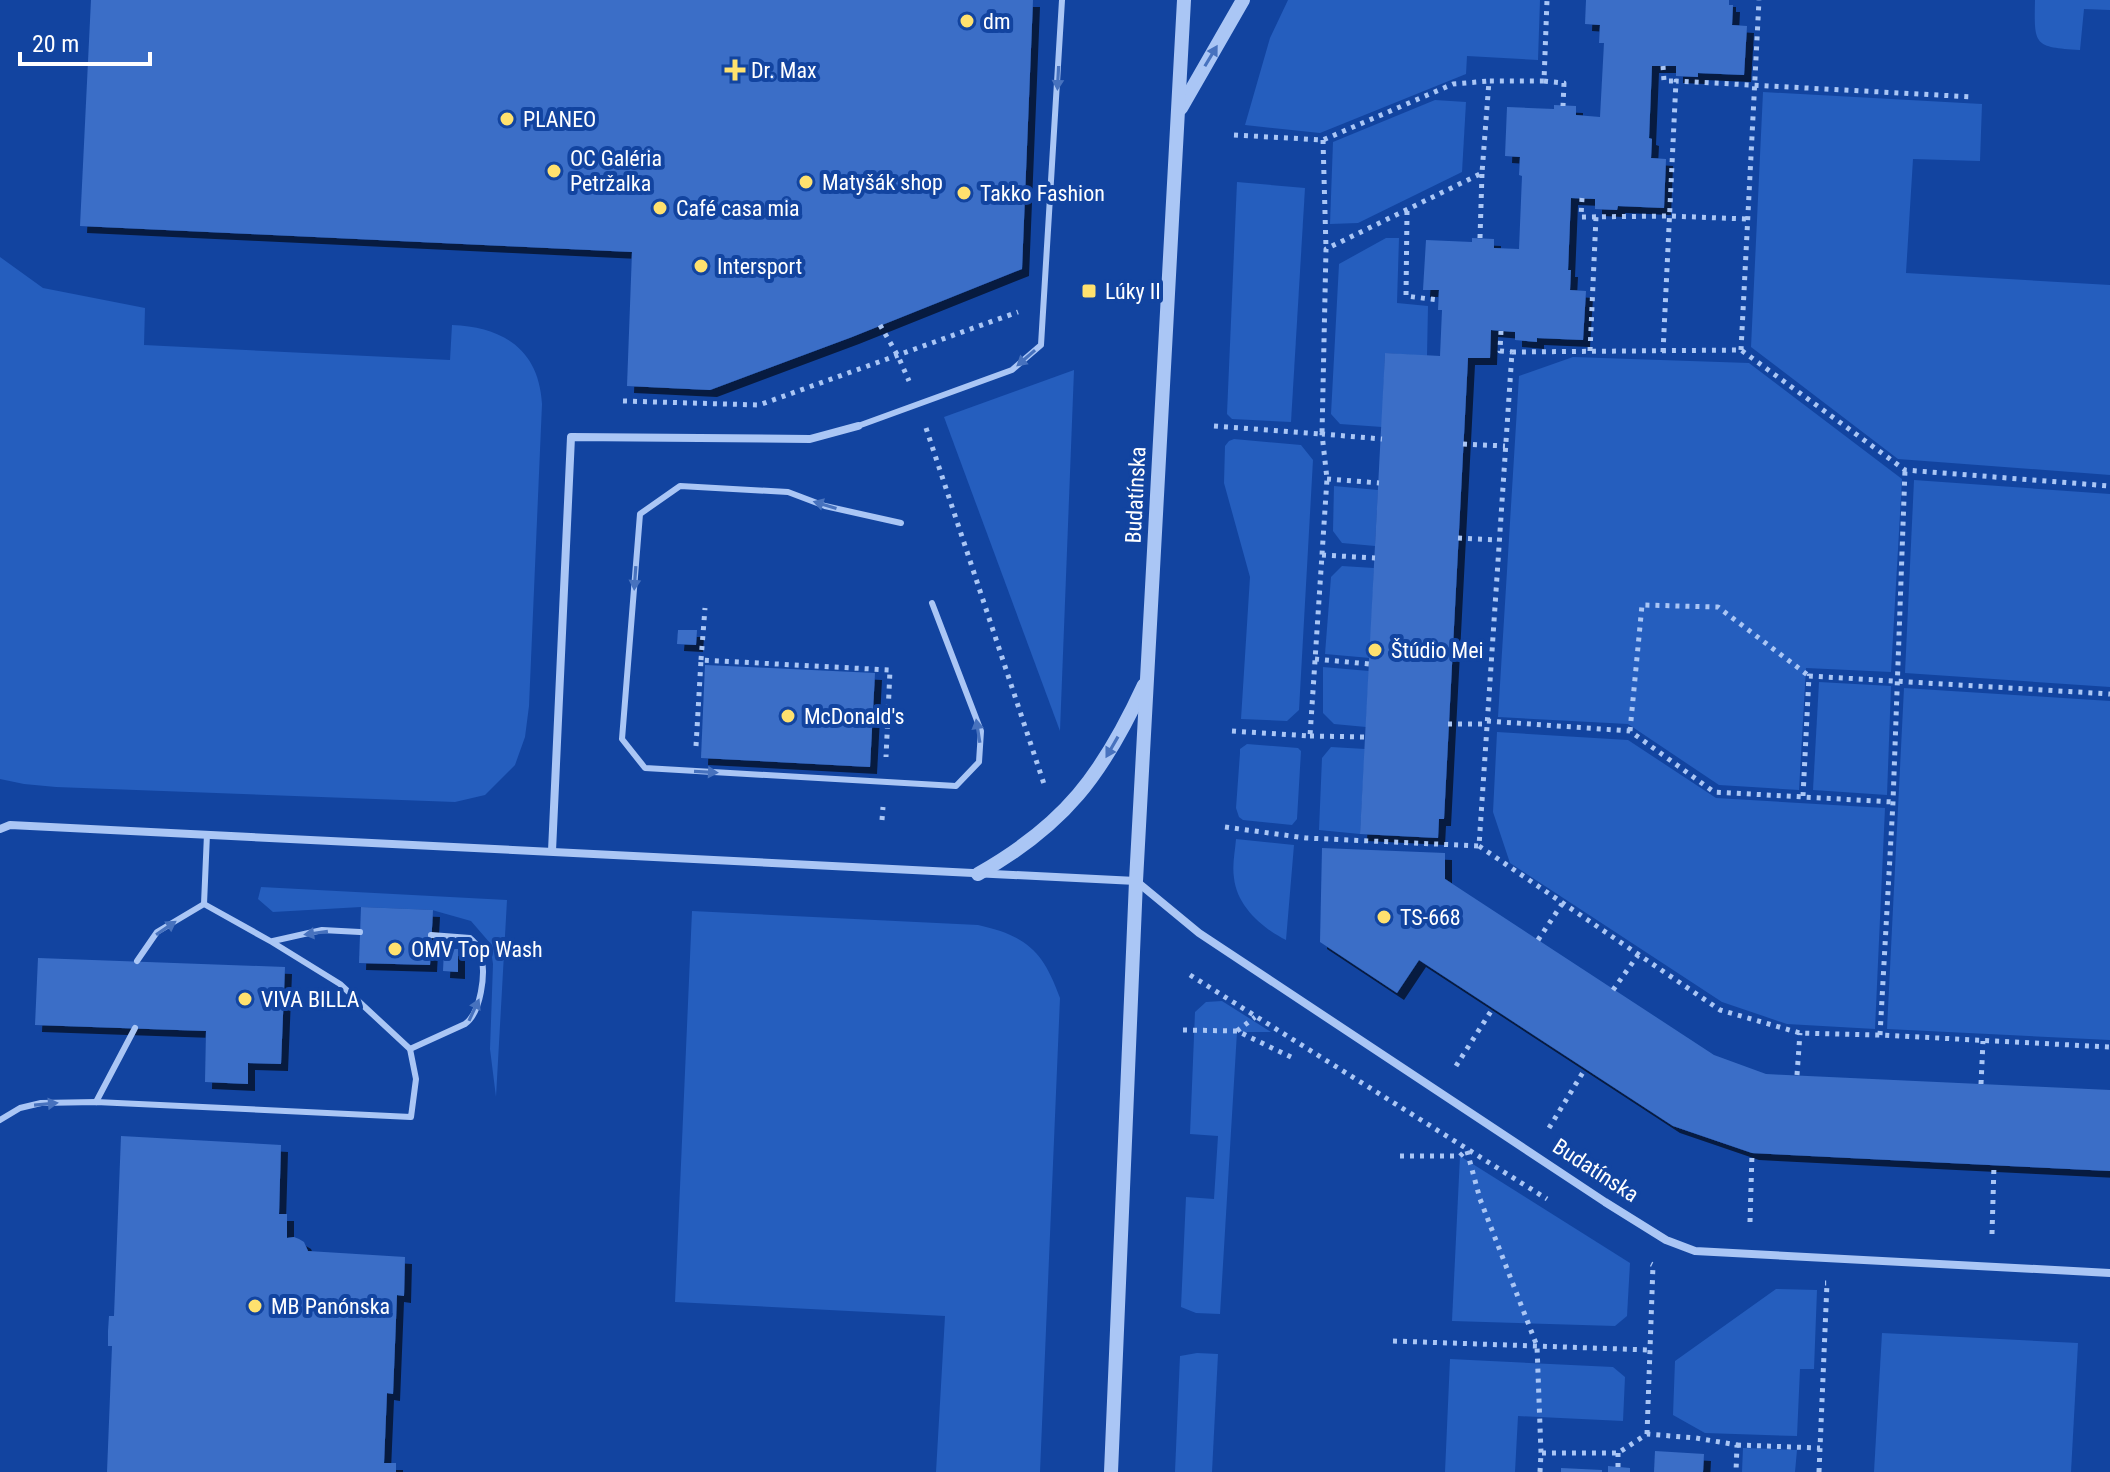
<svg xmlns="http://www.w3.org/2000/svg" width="2110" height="1472" viewBox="0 0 2110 1472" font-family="'Roboto Condensed',sans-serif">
<defs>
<filter id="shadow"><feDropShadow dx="7" dy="7" stdDeviation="0" flood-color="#0009"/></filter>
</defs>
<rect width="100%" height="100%" fill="#1244a0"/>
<g fill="#255ebe">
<polygon points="1288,0 1540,0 1538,60 1467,56 1466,74 1320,133 1245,125 1270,38"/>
<path d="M2035,0H2110V10L2084,9L2080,50C2034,47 2034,46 2035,0Z"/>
<polygon points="1763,92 1982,104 1980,161 1913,159 1906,273 2110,285 2110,475 1898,459 1751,347"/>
<polygon points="1435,100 1466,102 1462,172 1358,223 1330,224 1333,142"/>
<polygon points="1237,182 1305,188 1291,422 1232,419 1227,414"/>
<polygon points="1386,238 1399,238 1397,303 1428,306 1427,356 1385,353 1382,427 1340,424 1331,414 1339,264"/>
<path d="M0,257L43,288L145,308L144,345L450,360L452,325C504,327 539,350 542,404L529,706L525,737L515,765L485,795L455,802L56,787L24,784L0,779Z"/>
<polygon points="1573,357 1749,363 1902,479 1891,672 1806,668 1799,790 1719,785 1628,724 1498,717 1519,376"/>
<polygon points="1074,370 1060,731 944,417"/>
<polygon points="1234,439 1301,445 1313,460 1299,710 1287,721 1241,719 1250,577 1224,483 1225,446 1229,441"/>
<polygon points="1914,480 2110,494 2110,687 1905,673"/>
<polygon points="1334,486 1378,490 1375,546 1342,543 1333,531"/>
<polygon points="1342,566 1374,568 1370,658 1325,654 1331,577"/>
<polygon points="1323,667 1369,671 1366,727 1334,724 1323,713"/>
<polygon points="1819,682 1891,686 1887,795 1813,790"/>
<polygon points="1904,688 2110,701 2110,1040 1887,1029"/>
<polygon points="1497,732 1628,740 1716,798 1885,808 1875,1029 1787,1024 1722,1002 1510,863 1493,812"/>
<polygon points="1247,744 1298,748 1301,751 1297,819 1292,825 1243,820 1239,817 1236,808 1240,753 1240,749"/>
<polygon points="1331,747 1365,749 1360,834 1319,830 1322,758"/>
<path d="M1236,839L1294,845L1286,940C1262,928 1237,906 1234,878C1232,865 1235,852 1236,839Z"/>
<polygon points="261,887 507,900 496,1097 490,1049 493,964 490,943 471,921 432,910 361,907 273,912 258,899"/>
<path d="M692,911L978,925C1027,936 1043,951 1060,998L1040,1472H936L945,1316L675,1302Z"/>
<polygon points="1222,1001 1271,1032 1237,1032 1220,1314 1196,1313 1181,1307 1186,1197 1214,1199 1218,1136 1190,1134 1195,1012 1206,1002"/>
<polygon points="1460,1156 1630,1263 1627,1316 1615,1326 1452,1321"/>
<polygon points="1776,1289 1817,1290 1814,1369 1800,1369 1797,1436 1705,1433 1673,1415 1675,1361"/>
<polygon points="1882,1333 2078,1343 2071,1472 1874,1472"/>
<polygon points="1197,1353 1218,1354 1212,1472 1175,1472 1180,1356"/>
<polygon points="1450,1359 1613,1367 1625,1377 1623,1421 1518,1416 1515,1472 1445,1472"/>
<polygon points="1743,1448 1797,1450 1795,1472 1742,1472"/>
</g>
<g fill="#3b6ec7" filter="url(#shadow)">
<polygon points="91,0 1033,0 1022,269 852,337 710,390 627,386 632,252 80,226"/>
<polygon points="1586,0 1729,0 1729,5 1733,5 1732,25 1747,26 1744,75 1698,73 1698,77 1676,76 1676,66 1652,66 1649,138 1652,139 1651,158 1666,159 1664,208 1618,206 1617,210 1595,209 1595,199 1571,198 1568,270 1571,270 1570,290 1586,291 1583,340 1537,338 1537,342 1515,340 1515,332 1491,330 1490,358 1468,358 1444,819 1439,819 1438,838 1360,834 1385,353 1440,356 1442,310 1438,310 1439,290 1423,290 1426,240 1472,242 1472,238 1494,239 1494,248 1519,249 1522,176 1519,175 1520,157 1505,156 1507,107 1554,109 1554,105 1576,106 1576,115 1600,117 1604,43 1599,43 1600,25 1585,24"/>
<polygon points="678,630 697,630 696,645 677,644"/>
<polygon points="705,665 875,673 870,767 701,758"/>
<polygon points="1322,848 1445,853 1445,879 1714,1055 1766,1074 2110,1090 2110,1171 1752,1153 1673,1126 1419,960 1397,993 1320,942"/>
<polygon points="361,907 433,910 430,965 359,963"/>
<polygon points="444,949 458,949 458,972 443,971"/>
<polygon points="38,958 285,967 281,1064 248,1063 248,1084 205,1082 206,1031 35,1025"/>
<polygon points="121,1136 281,1145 279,1214 287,1214 287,1238 294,1237 299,1239 304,1242 308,1251 405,1257 404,1296 397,1295 393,1394 387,1393 384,1463 396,1463 396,1472 107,1472 112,1346 108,1346 108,1331 109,1316 114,1316"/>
<polygon points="1655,1451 1704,1454 1703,1472 1654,1472"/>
<polygon points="1608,1466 1630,1468 1630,1472 1608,1472"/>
<polygon points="1561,1468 1602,1470 1602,1472 1561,1472"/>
</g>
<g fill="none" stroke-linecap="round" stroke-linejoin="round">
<g stroke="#aac6f5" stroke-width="5" stroke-dasharray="4 6" stroke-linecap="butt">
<polyline points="1663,66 1664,81 1676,81"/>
<polyline points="1544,81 1564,83 1563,106"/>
<polyline points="1234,135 1323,140 1453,84 1489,81"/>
<polyline points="1323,140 1326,249"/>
<polyline points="1582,198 1581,217 1669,216 1748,219"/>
<polyline points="1407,211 1406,296 1438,300"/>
<polyline points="1480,238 1482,173"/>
<polyline points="880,325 898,356 909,381"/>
<polyline points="1501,331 1500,351 1512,352"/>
<polyline points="1741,350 1759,0"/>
<polyline points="1590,351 1596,217"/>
<polyline points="1663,352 1676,81 1974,97"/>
<polyline points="623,401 759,405 1018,312"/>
<polyline points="1214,426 1322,434 1326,249 1482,173 1489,81 1544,81 1547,0"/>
<polyline points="926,428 1045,787"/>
<polyline points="1463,444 1505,446"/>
<polyline points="1327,479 1379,483"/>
<polyline points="1458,538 1498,540"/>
<polyline points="1322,555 1375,558"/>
<polyline points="1315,659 1369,664"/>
<polyline points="701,660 705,608"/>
<polyline points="1487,721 1630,731 1714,792 1893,802"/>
<polyline points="1448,724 1487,724"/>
<polyline points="1232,731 1310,736 1327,479 1322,434 1382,439"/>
<polyline points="1630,731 1642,605 1718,607 1809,676"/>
<polyline points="1310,736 1366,737"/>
<polyline points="696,746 701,660 890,670 886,757"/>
<polyline points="1803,796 1809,676 2110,694"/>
<polyline points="882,820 883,807"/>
<polyline points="1225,827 1306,838 1479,846 1512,352 1741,350 1905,470 2110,486"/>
<polyline points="1479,846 1720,1010 1800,1033 1880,1035 2110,1047"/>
<polyline points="1538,940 1562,904"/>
<polyline points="1190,975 1547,1199"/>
<polyline points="1613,990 1638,955"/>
<polyline points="1183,1030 1237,1031 1295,1059"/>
<polyline points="1237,1031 1255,1017"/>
<polyline points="1880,1035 1893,802 1905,470"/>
<polyline points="1456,1066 1493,1008"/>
<polyline points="1797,1075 1800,1033"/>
<polyline points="1981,1084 1983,1041"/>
<polyline points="1549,1128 1585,1069"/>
<polyline points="1467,1151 1480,1199 1537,1346 1541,1453"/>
<polyline points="1400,1156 1460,1156 1467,1149"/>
<polyline points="1750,1222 1752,1153"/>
<polyline points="1992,1234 1994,1165"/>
<polyline points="1393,1341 1650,1350"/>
<polyline points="1647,1434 1653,1265 1651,1264"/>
<polyline points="1737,1445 1820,1448"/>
<polyline points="1618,1467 1618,1453"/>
<polyline points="1540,1472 1541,1453 1618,1453 1647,1434 1696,1438 1737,1445 1736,1472"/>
<polyline points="1819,1472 1827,1283 1825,1283"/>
</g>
<g stroke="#aac6f5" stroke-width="6">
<polyline points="858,426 1012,370 1041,345 1062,0"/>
<polyline points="901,523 825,506 788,492 680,486 640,514 622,739 645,768 956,786 979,762 981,731 932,603"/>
<polyline points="273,941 322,930 360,932"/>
<polyline points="137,961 157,932 204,904"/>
<path d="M410,1049L465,1024C481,1013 486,973 481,955C480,947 475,943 470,938L431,935"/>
<polyline points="96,1102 135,1028"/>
<polyline points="0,1120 20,1108 41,1103 96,1102 411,1117 416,1079 410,1049 340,984 272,942 204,904 207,834"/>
</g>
<g stroke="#aac6f5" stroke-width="8">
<polyline points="0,829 10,825 1136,881 1199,933 1605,1202 1666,1240 1695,1251 2110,1273"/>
<polyline points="552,851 571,437 810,439 858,426"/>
</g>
<g stroke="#aac6f5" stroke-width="14">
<polyline points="1181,108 1243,0"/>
<path d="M978,874C1065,825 1103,774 1144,685"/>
<polyline points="1111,1472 1136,881 1184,0"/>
</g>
</g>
<defs><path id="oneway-solid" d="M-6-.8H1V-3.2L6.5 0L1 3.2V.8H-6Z" transform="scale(2)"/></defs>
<g fill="#4772be">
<use href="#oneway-solid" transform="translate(1211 56) rotate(-59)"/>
<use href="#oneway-solid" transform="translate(1058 78) rotate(93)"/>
<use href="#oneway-solid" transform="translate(1026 358) rotate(139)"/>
<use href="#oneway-solid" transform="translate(825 505) rotate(-163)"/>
<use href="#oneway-solid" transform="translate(635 578) rotate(94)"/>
<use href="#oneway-solid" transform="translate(978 731) rotate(-99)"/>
<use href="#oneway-solid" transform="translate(1112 747) rotate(120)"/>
<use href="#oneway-solid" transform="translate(706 772) rotate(3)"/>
<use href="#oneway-solid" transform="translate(166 928) rotate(-34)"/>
<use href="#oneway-solid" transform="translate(316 933) rotate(172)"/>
<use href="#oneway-solid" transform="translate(474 1010) rotate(-65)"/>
<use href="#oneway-solid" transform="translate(46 1104) rotate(-5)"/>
</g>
<g fill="#ffe16e" stroke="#1244a0" stroke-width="3">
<circle cx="967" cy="21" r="8"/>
<path d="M731 58h8v8h8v8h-8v8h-8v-8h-8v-8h8z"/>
<circle cx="507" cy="119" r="8"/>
<circle cx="554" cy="171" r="8"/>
<circle cx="806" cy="182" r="8"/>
<circle cx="964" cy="193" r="8"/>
<circle cx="660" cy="208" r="8"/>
<circle cx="701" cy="266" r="8"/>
<rect x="1081" y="283" width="16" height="16" rx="4"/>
<circle cx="1375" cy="650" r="8"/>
<circle cx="788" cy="716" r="8"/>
<circle cx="1384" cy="917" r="8"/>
<circle cx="395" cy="949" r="8"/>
<circle cx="245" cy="999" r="8"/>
<circle cx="255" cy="1306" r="8"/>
</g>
<g text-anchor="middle" stroke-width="8" stroke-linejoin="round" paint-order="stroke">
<g font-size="22" fill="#fff" stroke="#1244a0" text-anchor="start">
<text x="983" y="29">dm</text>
<text x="751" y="78">Dr. Max</text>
<text x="523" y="127">PLANEO</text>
<text x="570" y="166">OC Galéria<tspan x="570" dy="25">Petržalka</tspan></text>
<text x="822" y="190">Matyšák shop</text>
<text x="980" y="201">Takko Fashion</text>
<text x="676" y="216">Café casa mia</text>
<text x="717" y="274">Intersport</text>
<text x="1105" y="299">Lúky II</text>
<text x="1391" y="658">Štúdio Mei</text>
<text x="804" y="724">McDonald's</text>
<text x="1400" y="925">TS-668</text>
<text x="411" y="957">OMV Top Wash</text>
<text x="261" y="1007">VIVA BILLA</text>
<text x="271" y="1314">MB Panónska</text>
</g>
<g font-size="22" fill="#fff" stroke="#1244a0">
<text transform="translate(1135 495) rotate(-87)" y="8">Budatínska</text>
<text transform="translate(1596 1170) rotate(33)" y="8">Budatínska</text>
</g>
</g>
<path d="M20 52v12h130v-12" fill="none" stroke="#ffffff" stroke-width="4"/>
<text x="32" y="52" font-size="24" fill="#ffffff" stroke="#1244a0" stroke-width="6" paint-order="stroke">20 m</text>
</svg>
